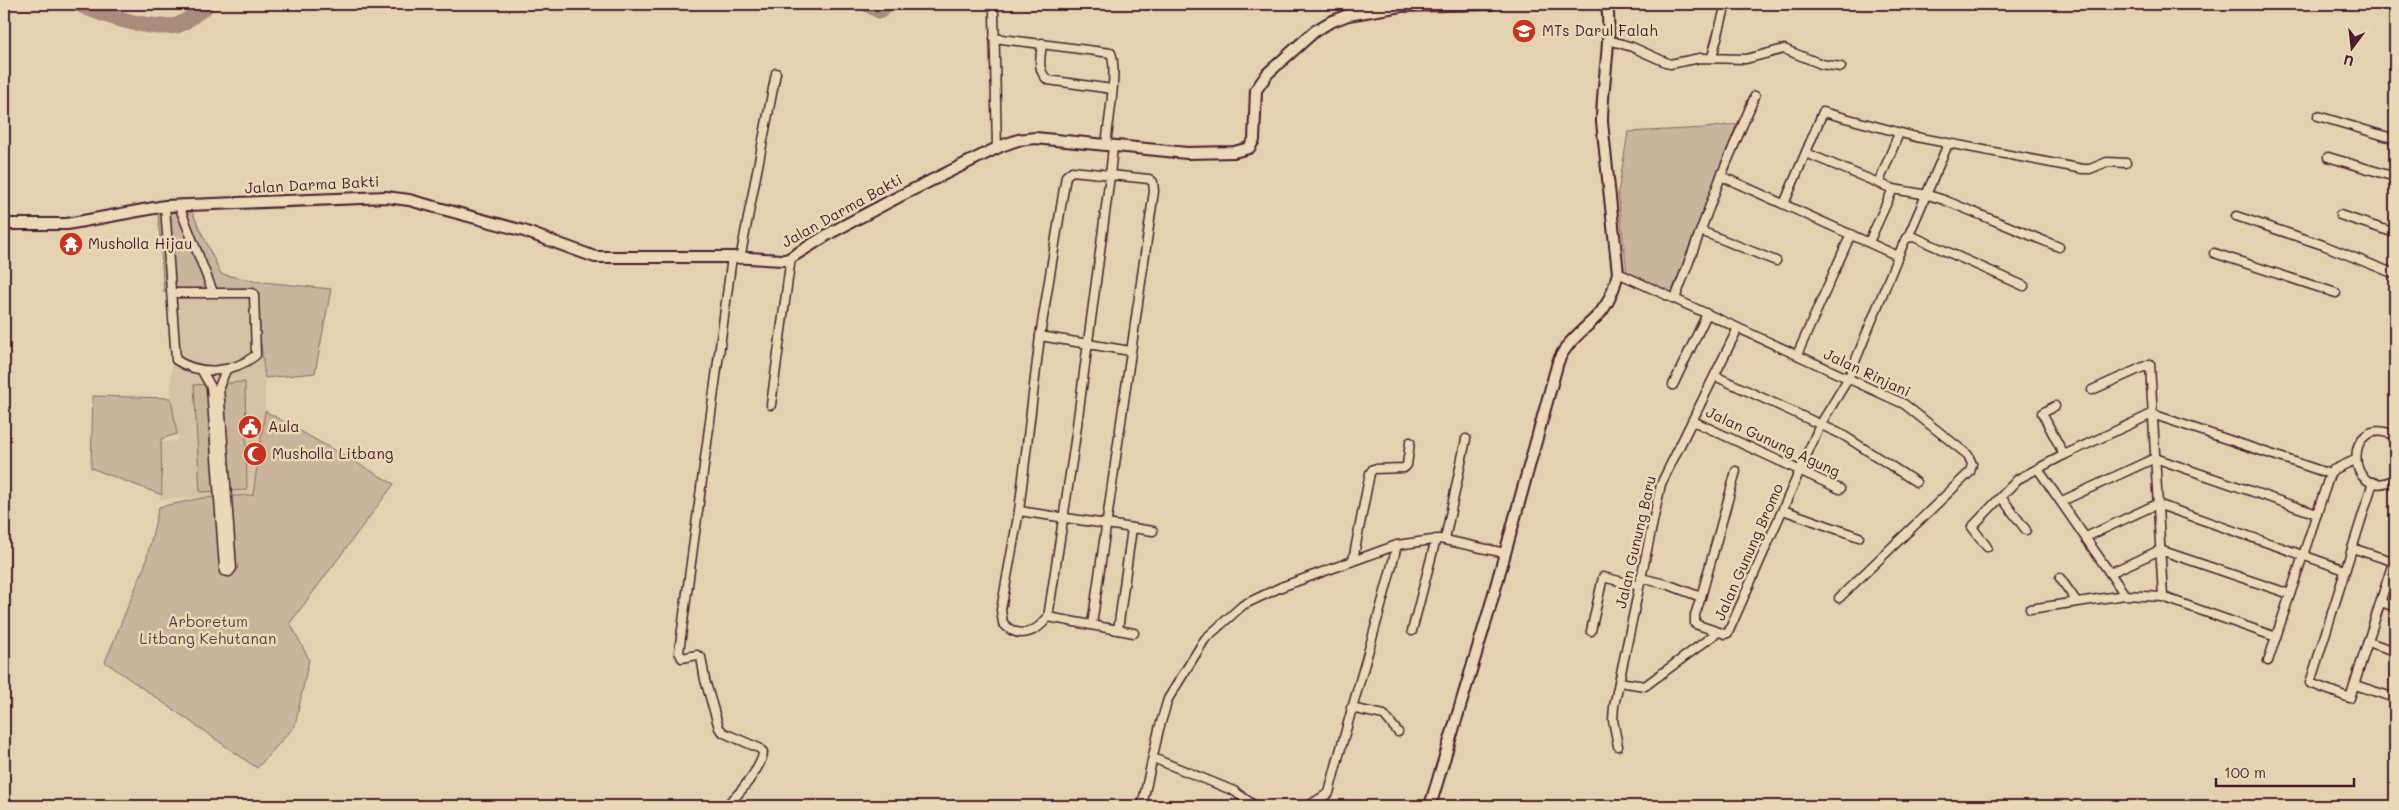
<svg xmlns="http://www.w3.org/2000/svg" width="2399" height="810" viewBox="0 0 2399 810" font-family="Mali,sans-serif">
<rect width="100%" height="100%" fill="#e4d1b0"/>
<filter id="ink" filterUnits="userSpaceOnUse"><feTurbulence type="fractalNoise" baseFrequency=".02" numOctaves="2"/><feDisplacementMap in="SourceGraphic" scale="10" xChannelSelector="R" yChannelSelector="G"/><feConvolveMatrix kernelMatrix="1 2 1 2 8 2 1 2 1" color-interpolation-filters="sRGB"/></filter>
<g filter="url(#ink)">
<polygon fill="#d7c2a5" points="213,292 255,298 265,378 265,411 254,495 159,499 163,491 159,443 178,440 171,398 172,293"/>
<g fill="#cab49b" stroke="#8a6a63">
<polygon points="1737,124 1670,296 1627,274 1618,193 1628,132 1705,128"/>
<polygon points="192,212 221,274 254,281 331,289 315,373 265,378 254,287 254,294 164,292 158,213"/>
<polygon points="245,382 247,490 200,492 194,385"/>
<polygon points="93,396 171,398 177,434 161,439 162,495 91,468"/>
<polygon points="265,411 394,484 290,623 309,659 295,726 257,768 105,662 145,565 159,507 202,498 253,495"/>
</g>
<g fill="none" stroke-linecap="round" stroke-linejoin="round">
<g stroke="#a98c7d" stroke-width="16">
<path d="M79,4C104,16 146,29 174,26C183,25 196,13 204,8V4"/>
<polyline points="867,4 880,11 886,4"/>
</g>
<g stroke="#4a1f2b" stroke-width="11">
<g id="minor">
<polyline points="994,13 997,149"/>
<path d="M994,38L1111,53C1118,70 1108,125 1106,145"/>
<polyline points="1609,40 1632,47 1670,64 1700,58 1746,59 1784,49 1821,64 1841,67"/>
<path d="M1042,43C1041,57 1036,70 1048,80L1112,89"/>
<polyline points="1712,57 1726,4"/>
<polyline points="2318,116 2395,139"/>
<polyline points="1806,153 1893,189 1928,195 1944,200 2059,247"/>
<polyline points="2328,157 2395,177"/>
<polyline points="1721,176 1898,256 1906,238 1914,237 2024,286"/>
<polyline points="1879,182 1899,133"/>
<polyline points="1784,204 1823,112 1916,137 2083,169 2090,169 2107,162 2126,163"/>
<path d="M165,206L176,360C201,376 233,373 256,355L254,294L251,293H172"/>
<polyline points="179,206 213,292"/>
<polyline points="2340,215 2395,233"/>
<polyline points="2236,216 2323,245 2395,274"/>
<polyline points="1701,231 1776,261"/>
<polyline points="1908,237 1948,144"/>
<polyline points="1869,242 1893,189"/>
<polyline points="2214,253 2336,293"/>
<polyline points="740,259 776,73"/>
<polyline points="1618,273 1904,404 1968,455 1972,464 1970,472 1839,598"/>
<polyline points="1675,299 1721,176 1755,96"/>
<polyline points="1040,336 1130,351"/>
<polyline points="1797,355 1851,234"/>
<polyline points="202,371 211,387 224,568 224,571 229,572 232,568 219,387 226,370"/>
<polyline points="1715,376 1843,435 1916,482"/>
<polyline points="1673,385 1707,314"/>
<polyline points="2092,390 2150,364 2163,597"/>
<polyline points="771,405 791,257"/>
<polyline points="2055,406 2042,413 2064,455 2152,414 2330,474"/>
<polyline points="1693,421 1840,489"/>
<path d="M2395,436C2343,410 2344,505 2395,479"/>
<polyline points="2038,469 2125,595"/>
<polyline points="2373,482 2310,683 2350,698 2395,556"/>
<polyline points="2001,497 2026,530"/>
<polyline points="2062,501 2155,458 2317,514"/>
<polyline points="1783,510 1859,537"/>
<polyline points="1019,511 1153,531"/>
<polyline points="2086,537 2157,504 2345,570"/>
<polyline points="1445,539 1466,439"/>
<polyline points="1987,547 1972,527 2018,479 2064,455"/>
<polyline points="2352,548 2395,562"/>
<polyline points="1353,560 1370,473 1373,469 1404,468 1407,465 1410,442"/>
<polyline points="2110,573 2160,550 2290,594"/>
<polyline points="1641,578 1669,585 1701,597 1736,471"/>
<polyline points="2060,578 2077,602"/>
<polyline points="1701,597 1695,615 1695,624 1725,634 1728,633 1820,425 1848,379 1898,256"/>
<polyline points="2381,602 2395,607"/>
<polyline points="2030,609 2125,595 2163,597 2276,637"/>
<polyline points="1048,617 1134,633"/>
<path d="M1092,625L1154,191L1153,182L1149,179L1072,171L1066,176L1040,336L1019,511L1001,610L1003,623C1018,640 1036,633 1048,617L1074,448L1110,176L1113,146"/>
<polyline points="1118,630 1132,528"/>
<polyline points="1412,631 1436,539"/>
<polyline points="1591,631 1603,577 1639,586"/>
<polyline points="2368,642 2395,651"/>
<polyline points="2268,661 2330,474 2333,470 2355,460"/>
<polyline points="1619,682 1645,686 1718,632"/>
<polyline points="2355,685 2395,698"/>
<polyline points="1351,708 1384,715 1398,732"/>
<polyline points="1618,746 1613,720 1614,706 1661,484 1738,328"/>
<polyline points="1153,758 1234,791 1255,806"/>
<path d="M724,806C736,800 763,765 763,752L759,748L724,733L719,728L705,680L701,657L697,655L682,658L679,652L732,257"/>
<polyline points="1142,806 1159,729 1168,699 1205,639 1243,605 1281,587 1397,545 1440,539 1505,553"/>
<path d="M1308,806L1329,793C1350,710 1377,628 1397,545"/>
</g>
</g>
<g stroke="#4a1f2b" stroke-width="14">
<g id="tertiary">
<polyline points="4,224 67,224 165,206 386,197 409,200 524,231 595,257 732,257 782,260 787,260 832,232 900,196 1001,146 1018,140 1035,138 1187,153 1234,152 1249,148 1254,140 1256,90 1268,73 1315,31 1330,22 1348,15 1401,6 1491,4"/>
<path d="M1430,806L1489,611L1558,362C1567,340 1586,329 1601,312C1610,301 1614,288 1618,273L1602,122C1602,82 1612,43 1607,4"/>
</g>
</g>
<use href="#minor" stroke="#ead8b6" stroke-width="8"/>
<use href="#tertiary" stroke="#ead8b6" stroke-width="10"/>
</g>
</g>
<defs>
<g id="school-disc" transform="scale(1.25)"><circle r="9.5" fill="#c8321e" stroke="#ead8b6"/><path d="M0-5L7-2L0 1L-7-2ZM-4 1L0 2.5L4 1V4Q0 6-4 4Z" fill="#fff"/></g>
<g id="temple-disc" transform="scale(1.25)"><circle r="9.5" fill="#c8321e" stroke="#ead8b6"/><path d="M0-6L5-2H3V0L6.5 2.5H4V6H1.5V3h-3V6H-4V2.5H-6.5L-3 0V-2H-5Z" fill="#fff"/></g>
<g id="civic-disc" transform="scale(1.25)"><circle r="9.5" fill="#c8321e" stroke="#ead8b6"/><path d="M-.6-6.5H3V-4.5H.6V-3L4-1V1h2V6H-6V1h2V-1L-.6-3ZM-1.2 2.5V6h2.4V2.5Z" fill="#fff"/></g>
<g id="mosque-disc" transform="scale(1.25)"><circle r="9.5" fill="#c8321e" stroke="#ead8b6"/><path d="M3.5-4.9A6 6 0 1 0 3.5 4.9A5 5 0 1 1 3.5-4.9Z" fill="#fff"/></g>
</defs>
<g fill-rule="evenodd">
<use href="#school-disc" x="1524" y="31"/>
<use href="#temple-disc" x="71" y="244"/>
<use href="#civic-disc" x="250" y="427"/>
<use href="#mosque-disc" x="255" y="454"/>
</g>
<g text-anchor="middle" stroke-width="5" stroke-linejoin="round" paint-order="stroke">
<g font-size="15" fill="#4a1f2b" stroke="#ead8b6" text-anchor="start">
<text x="1542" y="36">MTs Darul Falah</text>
<text x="88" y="249">Musholla Hijau</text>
<text x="268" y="432">Aula</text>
<text x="272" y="459">Musholla Litbang</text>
</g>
<g font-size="15" fill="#4a1f2b" stroke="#ead8b6">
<text transform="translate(312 185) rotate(-3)" y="5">Jalan Darma Bakti</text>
<text transform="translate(842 211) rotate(-29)" y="5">Jalan Darma Bakti</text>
<text transform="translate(1867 373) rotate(25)" y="5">Jalan Rinjani</text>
<text transform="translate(1773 442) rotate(25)" y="5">Jalan Gunung Agung</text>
<text transform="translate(1636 542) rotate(-77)" y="5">Jalan Gunung Baru</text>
<text transform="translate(1749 552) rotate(-66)" y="5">Jalan Gunung Bromo</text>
</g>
<g font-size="15" fill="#643d41" stroke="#ead8b6">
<text x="208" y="627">Arboretum<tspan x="208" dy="17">Litbang Kehutanan</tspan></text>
</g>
</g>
<rect width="2399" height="810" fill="none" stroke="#ead8b6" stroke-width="20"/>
<rect x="10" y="10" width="2379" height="790" fill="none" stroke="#4a1f2b" stroke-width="2" filter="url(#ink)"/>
<g transform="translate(2352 48) rotate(195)" stroke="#ead8b6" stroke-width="4" paint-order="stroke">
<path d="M0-4L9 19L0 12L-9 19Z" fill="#4a1f2b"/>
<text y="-8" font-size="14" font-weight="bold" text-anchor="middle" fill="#4a1f2b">U</text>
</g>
<path d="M2216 778v8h138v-8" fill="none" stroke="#4a1f2b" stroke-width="2.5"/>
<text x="2224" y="778" font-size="15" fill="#4a1f2b" stroke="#ead8b6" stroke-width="4" paint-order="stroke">100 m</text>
</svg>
